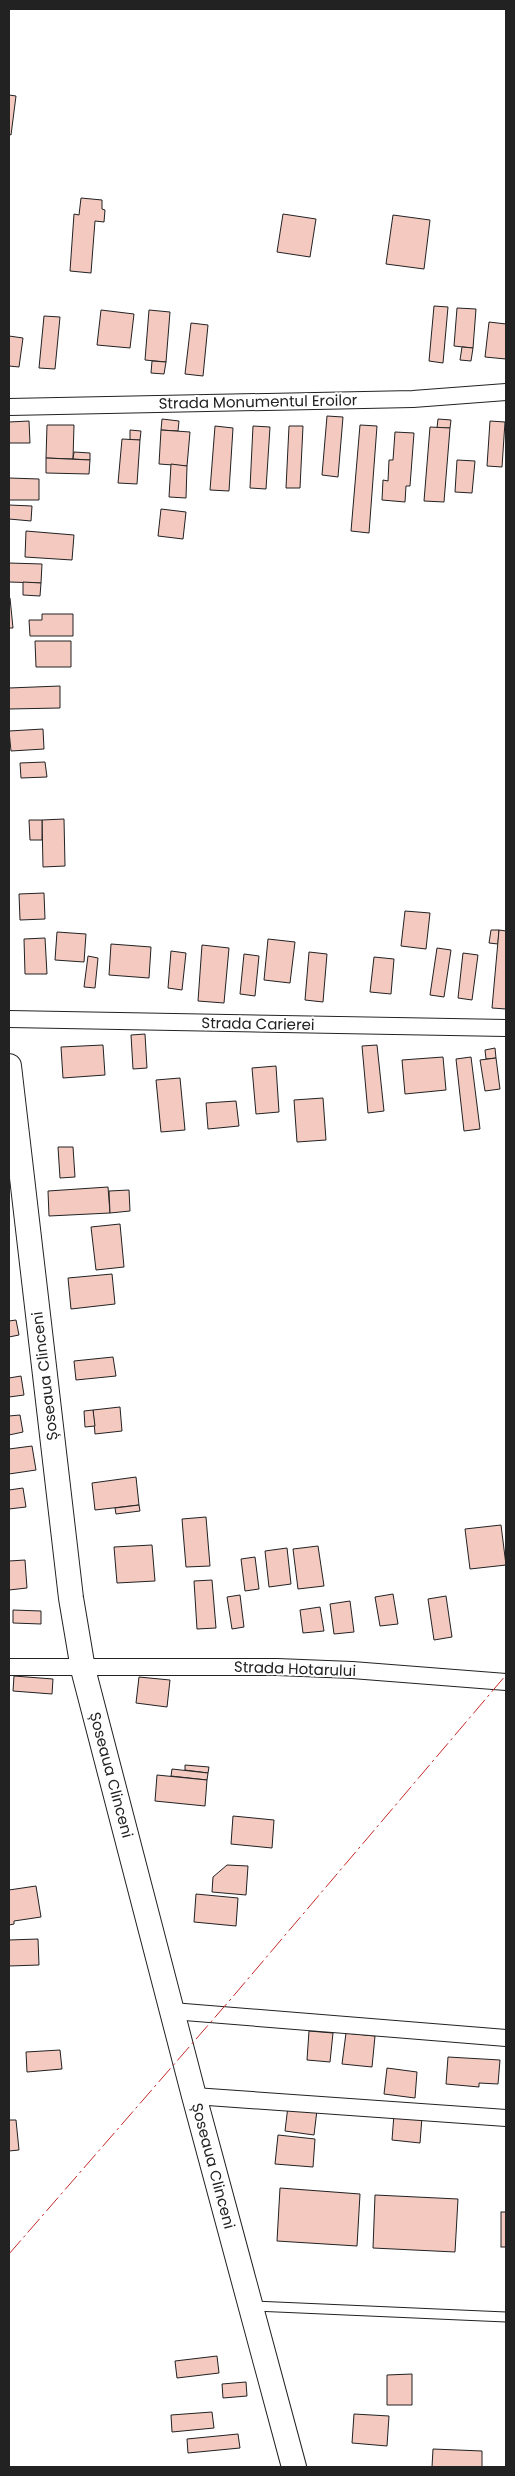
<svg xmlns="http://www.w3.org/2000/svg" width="515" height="2476" viewBox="0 0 515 2476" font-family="Poppins,sans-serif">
<rect width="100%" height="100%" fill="#fff"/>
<g fill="#f3c9c0" stroke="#222">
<polygon points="9,95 16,96 11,135 9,134"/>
<polygon points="81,198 102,200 102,209 105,210 104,222 95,221 91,273 70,271 74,214 79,215"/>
<polygon points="283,214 316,219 310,257 277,252"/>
<polygon points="393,215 430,220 424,269 386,264"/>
<polygon points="434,306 448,307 443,363 429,361"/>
<polygon points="457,308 476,309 473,348 454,346"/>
<polygon points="101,310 134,314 130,348 97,345"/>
<polygon points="149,310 170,312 166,362 145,360"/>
<polygon points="44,316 60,317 55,369 39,368"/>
<polygon points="489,322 506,324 506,359 485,357"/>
<polygon points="191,323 208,325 203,376 185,374"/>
<polygon points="9,336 23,338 19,367 9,366"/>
<polygon points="462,347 473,348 471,361 460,360"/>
<polygon points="152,361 166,362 164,374 151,373"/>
<polygon points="327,416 343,417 338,477 322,475"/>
<polygon points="162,419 179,421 178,431 161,430"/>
<polygon points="438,419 451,420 450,428 437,428"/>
<polygon points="29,421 30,443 9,443 9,422"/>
<polygon points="490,421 505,422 502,467 487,466"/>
<polygon points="47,425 74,425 73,459 46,458"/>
<polygon points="360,425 377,426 369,533 351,531"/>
<polygon points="215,426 233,428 229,491 210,490"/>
<polygon points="253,426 270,427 266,489 250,488"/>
<polygon points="289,426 303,426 300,488 286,488"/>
<polygon points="430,427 450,428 444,502 424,501"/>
<polygon points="130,430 141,431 140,440 130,440"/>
<polygon points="161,430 190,432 187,466 159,464"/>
<polygon points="395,432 414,433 410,486 406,486 405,502 382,500 383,480 388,481 389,460 393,460"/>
<polygon points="122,439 140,440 137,484 118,483"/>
<polygon points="74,452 90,453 90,460 73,459"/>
<polygon points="46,458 90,460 89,474 46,473"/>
<polygon points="457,460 475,461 472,493 455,492"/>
<polygon points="171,464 187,466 186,498 169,497"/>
<polygon points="9,478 39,479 39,500 9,500"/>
<polygon points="9,505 32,506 31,521 9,519"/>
<polygon points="161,509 186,512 183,539 158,536"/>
<polygon points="26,531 74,535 72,560 25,557"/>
<polygon points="9,563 42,564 41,583 9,582"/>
<polygon points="23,582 41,583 40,596 23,595"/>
<polygon points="10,598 13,628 9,628 9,599"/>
<polygon points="42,614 73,614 73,636 30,636 29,620 42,620"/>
<polygon points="35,641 71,641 71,667 36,667"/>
<polygon points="60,686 60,708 9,709 9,688"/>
<polygon points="43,729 44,749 11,751 9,731"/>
<polygon points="45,762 47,777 21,778 20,763"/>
<polygon points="64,819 65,866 43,867 42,820"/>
<polygon points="29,820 42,820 42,840 30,840"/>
<polygon points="44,893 45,919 20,920 19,894"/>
<polygon points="405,911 430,913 426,949 401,946"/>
<polygon points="491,930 499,930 498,944 489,943"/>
<polygon points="499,930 506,931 506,1009 492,1008"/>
<polygon points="57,932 86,934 84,962 55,960"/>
<polygon points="45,938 47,974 25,974 24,939"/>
<polygon points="268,939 295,942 290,983 264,980"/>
<polygon points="111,944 151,947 149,978 109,975"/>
<polygon points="202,945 229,948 224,1003 198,1001"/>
<polygon points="437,948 451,950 444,997 430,995"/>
<polygon points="171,951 186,953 182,990 168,988"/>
<polygon points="309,952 327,954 323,1002 305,1000"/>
<polygon points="463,953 478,955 472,1000 458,998"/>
<polygon points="244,954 259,956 255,996 240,994"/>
<polygon points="88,956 98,958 95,988 84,987"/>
<polygon points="374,957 394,959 391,994 370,992"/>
<polygon points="145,1034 147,1068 133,1069 131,1035"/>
<polygon points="103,1045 105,1075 63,1078 61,1047"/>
<polygon points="377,1045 384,1111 368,1113 362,1046"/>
<polygon points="495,1048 496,1058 486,1059 485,1050"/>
<polygon points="443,1057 446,1090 405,1094 402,1060"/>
<polygon points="471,1057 480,1129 464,1131 456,1059"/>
<polygon points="496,1058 500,1089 485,1091 480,1060"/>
<polygon points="276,1066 279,1112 256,1114 252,1068"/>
<polygon points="180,1078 185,1130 161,1132 156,1080"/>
<polygon points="323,1098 326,1140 297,1142 294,1100"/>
<polygon points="236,1101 239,1126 208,1129 206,1103"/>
<polygon points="58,1147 73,1147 75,1177 60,1178"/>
<polygon points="108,1187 110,1213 49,1216 48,1191"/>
<polygon points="129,1190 130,1211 110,1213 109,1191"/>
<polygon points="120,1224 124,1267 96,1270 91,1227"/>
<polygon points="112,1274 115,1304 71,1309 68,1278"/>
<polygon points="16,1320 19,1335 9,1337 9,1321"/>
<polygon points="113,1357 116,1376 76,1380 74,1361"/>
<polygon points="21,1376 24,1395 9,1397 9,1378"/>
<polygon points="120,1407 122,1431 95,1434 93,1410"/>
<polygon points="93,1410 95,1426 85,1427 84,1411"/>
<polygon points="20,1415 23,1432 9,1435 9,1416"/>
<polygon points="32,1446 36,1470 9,1474 9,1449"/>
<polygon points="136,1477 139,1505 95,1510 92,1483"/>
<polygon points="23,1488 26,1507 9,1509 9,1490"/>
<polygon points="139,1505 140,1511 116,1514 115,1508"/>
<polygon points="206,1517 210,1566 186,1567 182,1519"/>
<polygon points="501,1525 506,1565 470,1569 465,1529"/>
<polygon points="152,1545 155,1581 117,1583 114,1547"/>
<polygon points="318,1546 324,1586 298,1589 293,1549"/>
<polygon points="287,1548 291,1584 269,1587 265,1551"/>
<polygon points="255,1557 259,1589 245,1591 241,1559"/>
<polygon points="25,1560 27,1588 9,1590 9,1561"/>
<polygon points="212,1580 216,1628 197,1629 194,1581"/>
<polygon points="393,1594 398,1624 380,1626 375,1597"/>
<polygon points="240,1595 244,1627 232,1629 227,1597"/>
<polygon points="446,1596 452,1637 434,1640 428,1599"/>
<polygon points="350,1601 354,1632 334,1634 330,1604"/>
<polygon points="320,1607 324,1631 303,1633 300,1610"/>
<polygon points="13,1610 41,1611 41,1624 13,1623"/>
<polygon points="14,1676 53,1679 52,1694 13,1691"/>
<polygon points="139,1677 170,1680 167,1707 136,1703"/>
<polygon points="185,1765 209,1767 208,1773 185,1770"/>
<polygon points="172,1769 208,1773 207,1780 171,1776"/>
<polygon points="157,1775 207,1780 205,1806 155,1801"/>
<polygon points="233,1816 274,1820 272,1848 231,1844"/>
<polygon points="227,1865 248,1866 246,1895 212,1892 213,1877"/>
<polygon points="36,1886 41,1917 14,1921 14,1924 9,1925 9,1890"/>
<polygon points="196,1894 238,1898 236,1926 194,1922"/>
<polygon points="38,1939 39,1965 9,1966 9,1940"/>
<polygon points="309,2031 333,2033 330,2062 307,2060"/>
<polygon points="346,2033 375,2036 372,2067 342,2064"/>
<polygon points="60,2050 62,2069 27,2072 26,2052"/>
<polygon points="448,2057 500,2060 498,2084 479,2083 479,2087 446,2084"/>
<polygon points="387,2068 417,2072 415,2098 384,2094"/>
<polygon points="288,2106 317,2110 314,2135 285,2131"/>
<polygon points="394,2114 422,2117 420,2143 392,2140"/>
<polygon points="9,2120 16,2120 19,2150 9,2151"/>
<polygon points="278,2135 315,2139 313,2167 275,2164"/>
<polygon points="280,2188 360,2194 357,2246 277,2241"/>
<polygon points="375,2195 458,2199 455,2252 373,2248"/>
<rect x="501" y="2212" width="5" height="35"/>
<polygon points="217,2356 219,2373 177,2378 175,2361"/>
<polygon points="412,2374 412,2405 387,2405 387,2375"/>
<polygon points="246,2382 247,2396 223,2398 222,2384"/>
<polygon points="212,2412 214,2428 172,2432 171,2415"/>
<polygon points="354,2414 389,2416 387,2446 352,2443"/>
<polygon points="238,2434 240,2448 188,2453 187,2439"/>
<polygon points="433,2449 482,2451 482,2467 432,2467"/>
</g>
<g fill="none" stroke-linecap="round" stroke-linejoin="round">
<g stroke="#222" stroke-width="11">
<polyline id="lane" points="253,2306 506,2317"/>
</g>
<g stroke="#222" stroke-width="18">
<g id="street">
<polyline points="9,407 413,399 506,392"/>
<polyline points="9,1019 506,1028"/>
<polyline points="9,1667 277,1667 352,1670 506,1682"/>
<polyline points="172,2011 506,2038"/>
<polyline points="194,2096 506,2118"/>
</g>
</g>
<g stroke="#222" stroke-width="26">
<polyline id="secondary" points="9,1066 71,1598 83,1669 194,2096 294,2467"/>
</g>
<use href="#lane" stroke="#fff" stroke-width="9"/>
<use href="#street" stroke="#fff" stroke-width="16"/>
<use href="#secondary" stroke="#fff" stroke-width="24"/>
<polyline stroke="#c62828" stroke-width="1" stroke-dasharray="18 4 2.5 4" stroke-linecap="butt" points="9,2254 230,2000 506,1675"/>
</g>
<g text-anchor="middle" stroke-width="4" stroke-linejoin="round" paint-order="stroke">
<g font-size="15" fill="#222" stroke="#fff">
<text transform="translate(258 402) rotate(-1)" y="5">Strada Monumentul Eroilor</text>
<text transform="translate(258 1024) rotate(1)" y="5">Strada Carierei</text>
<text transform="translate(45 1376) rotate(-97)" y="5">Șoseaua Clinceni</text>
<text transform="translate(295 1669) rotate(2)" y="5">Strada Hotarului</text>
<text transform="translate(111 1775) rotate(75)" y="5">Șoseaua Clinceni</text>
<text transform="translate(213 2166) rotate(75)" y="5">Șoseaua Clinceni</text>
</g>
</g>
<rect width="515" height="2476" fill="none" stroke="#222222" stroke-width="20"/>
</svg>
